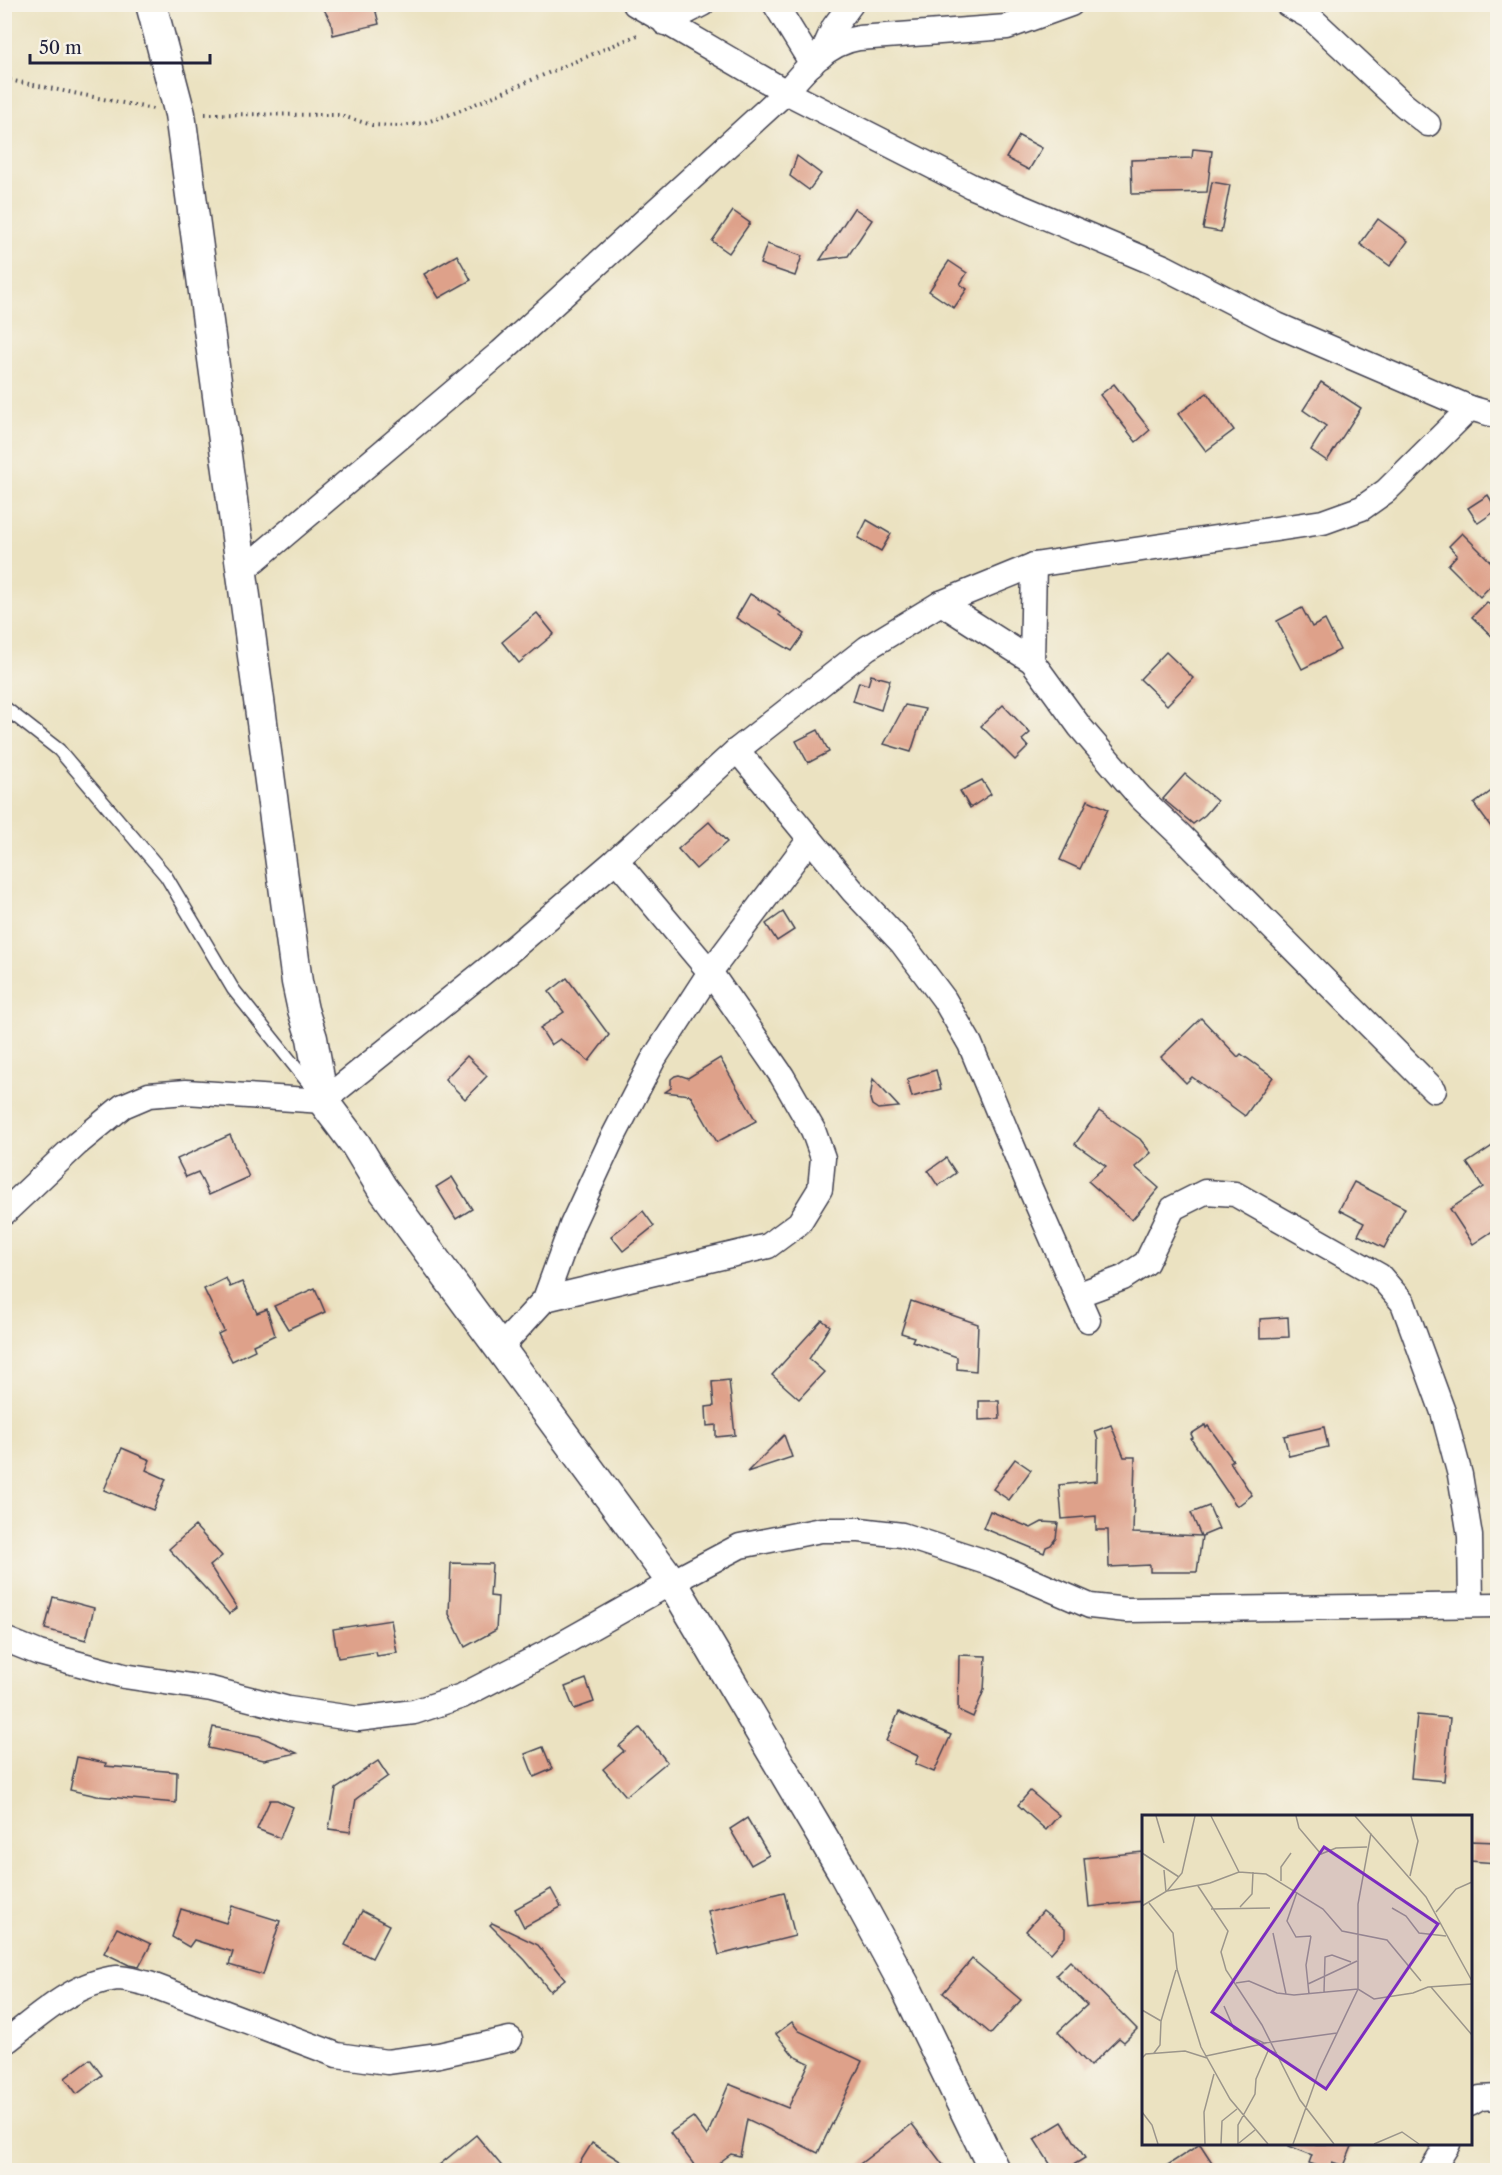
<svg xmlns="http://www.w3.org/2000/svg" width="1502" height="2175" viewBox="0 0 1502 2175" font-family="'Libre Caslon Text',serif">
<rect width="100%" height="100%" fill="#f7f3e8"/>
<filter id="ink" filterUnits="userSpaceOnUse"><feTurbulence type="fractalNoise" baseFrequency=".0167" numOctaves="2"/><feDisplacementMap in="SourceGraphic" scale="12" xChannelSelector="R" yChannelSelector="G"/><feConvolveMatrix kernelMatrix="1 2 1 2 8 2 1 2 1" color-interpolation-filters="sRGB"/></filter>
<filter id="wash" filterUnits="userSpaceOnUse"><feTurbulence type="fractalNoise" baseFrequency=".008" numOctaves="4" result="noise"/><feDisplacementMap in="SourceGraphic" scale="24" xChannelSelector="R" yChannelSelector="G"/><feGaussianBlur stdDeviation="1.35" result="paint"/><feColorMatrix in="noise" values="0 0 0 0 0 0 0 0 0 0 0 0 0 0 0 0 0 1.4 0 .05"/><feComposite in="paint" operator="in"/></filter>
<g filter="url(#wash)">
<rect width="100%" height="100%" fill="#ebe2c1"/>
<g id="blocks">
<g fill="#dea18a">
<polygon points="321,4 374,4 379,24 333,35 331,22"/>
<polygon points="1019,136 1042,148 1029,170 1006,158"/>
<polygon points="1193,149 1212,151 1207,192 1132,194 1131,160 1192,158"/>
<polygon points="797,156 821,174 809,190 790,176"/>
<polygon points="1212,182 1230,185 1221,232 1203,229"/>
<polygon points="854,208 872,220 848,256 820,260"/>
<polygon points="733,211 750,223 729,253 712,241"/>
<polygon points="1378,219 1408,241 1390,266 1360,244"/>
<polygon points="767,244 802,256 795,276 760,264"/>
<polygon points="457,255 471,280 439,298 424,274"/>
<polygon points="949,261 967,273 960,284 967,289 954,308 929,291"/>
<polygon points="1321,382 1361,408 1327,461 1311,450 1326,426 1303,410"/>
<polygon points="1114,384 1150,430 1136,442 1100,395"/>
<polygon points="1207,393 1234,430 1206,451 1178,414"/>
<polygon points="1488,495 1497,510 1478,523 1468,508"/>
<polygon points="867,520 891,534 881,551 858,538"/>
<polygon points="1462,533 1497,568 1497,579 1480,597 1448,565 1457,555 1449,546"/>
<polygon points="750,594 769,605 780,613 779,615 804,634 792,651 736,618"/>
<polygon points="1487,602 1497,612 1497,641 1472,617"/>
<polygon points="1302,608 1312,627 1325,620 1340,650 1302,669 1277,621"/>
<polygon points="537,613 554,634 519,663 502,642"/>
<polygon points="1166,652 1193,678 1167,705 1140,679"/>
<polygon points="871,675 890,680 881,710 853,701 859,682 868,685"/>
<polygon points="905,705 925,709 911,752 884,744"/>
<polygon points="1003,705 1030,733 1022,740 1028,747 1015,760 981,726"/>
<polygon points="818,730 829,752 808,763 796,741"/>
<polygon points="1185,774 1217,801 1205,815 1193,824 1163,799"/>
<polygon points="982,780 991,794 970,808 960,791"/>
<polygon points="1497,787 1497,835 1474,804"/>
<polygon points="1088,800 1108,809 1080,869 1060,860"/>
<polygon points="709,822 727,842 696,869 678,849"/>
<polygon points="783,912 794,930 777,941 766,924"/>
<polygon points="567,978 609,1035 589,1061 560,1039 551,1045 540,1028 564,1012 549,992"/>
<polygon points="1201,1018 1238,1057 1241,1054 1273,1077 1245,1116 1192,1077 1186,1083 1161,1057"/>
<polygon points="467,1056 487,1076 465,1099 445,1079"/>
<polygon points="720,1058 756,1121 717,1142 690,1095 665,1092 671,1088 671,1079 675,1076 679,1075 688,1078"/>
<polygon points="936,1070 941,1089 912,1097 907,1079"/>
<polygon points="873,1079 899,1107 878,1109 872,1105 870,1099"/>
<polygon points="1099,1111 1140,1139 1151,1153 1135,1167 1159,1188 1132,1220 1088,1181 1106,1166 1075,1144"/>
<polygon points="230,1135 249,1177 209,1195 198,1172 186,1177 177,1159"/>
<polygon points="1497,1143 1497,1228 1473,1244 1450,1209 1483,1187 1467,1163"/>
<polygon points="946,1158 956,1173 938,1186 928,1171"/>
<polygon points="452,1177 472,1209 456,1219 436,1187"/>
<polygon points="1354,1182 1405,1208 1384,1248 1358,1235 1364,1223 1339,1210"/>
<polygon points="643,1211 654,1226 623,1251 611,1236"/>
<polygon points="226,1278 230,1287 242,1282 257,1313 267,1309 275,1335 253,1345 255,1350 232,1361 218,1334 224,1331 204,1289"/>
<polygon points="315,1288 325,1312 288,1329 274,1306"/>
<polygon points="911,1301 978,1324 976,1371 957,1369 957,1357 912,1341 914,1337 901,1333"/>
<polygon points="1288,1317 1289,1337 1260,1338 1260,1319"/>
<polygon points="822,1320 830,1326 809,1359 824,1372 799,1399 772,1375"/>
<polygon points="729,1380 735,1435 716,1437 716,1425 707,1426 706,1407 714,1406 712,1382"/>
<polygon points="979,1401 999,1401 1000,1419 979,1420"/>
<polygon points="1111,1425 1124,1457 1135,1457 1133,1533 1201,1536 1191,1513 1209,1506 1219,1529 1202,1536 1197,1572 1150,1572 1150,1565 1109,1567 1108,1530 1096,1530 1096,1516 1062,1519 1059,1485 1097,1481 1098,1440 1095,1431"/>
<polygon points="1205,1425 1206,1428 1208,1426 1233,1460 1230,1462 1252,1495 1239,1505 1236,1505 1191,1439 1193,1438 1191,1434"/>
<polygon points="1324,1427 1328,1447 1289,1456 1284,1436"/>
<polygon points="784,1435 792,1457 747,1472"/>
<polygon points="122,1448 150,1460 146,1470 166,1479 153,1510 104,1490"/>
<polygon points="1015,1459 1031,1470 1009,1500 993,1489"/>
<polygon points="990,1511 1031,1528 1042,1522 1058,1523 1056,1538 1051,1545 1046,1547 1044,1553 983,1528"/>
<polygon points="195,1526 222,1556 210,1566 237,1608 229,1614 169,1549"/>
<polygon points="451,1563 492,1564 490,1596 498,1597 496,1630 465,1647 449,1614"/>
<polygon points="53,1597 94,1608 86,1640 45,1629"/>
<polygon points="391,1620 397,1653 377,1656 376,1652 338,1658 333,1629"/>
<polygon points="959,1655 986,1656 984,1690 973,1717 958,1710"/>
<polygon points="586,1679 594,1702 574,1709 565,1687"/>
<polygon points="899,1712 951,1735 934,1772 915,1764 918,1756 886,1741"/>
<polygon points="1417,1715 1450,1718 1444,1781 1411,1778"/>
<polygon points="213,1727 259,1736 297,1753 264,1760 208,1748"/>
<polygon points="640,1728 667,1762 626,1796 603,1769 624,1751 619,1746"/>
<polygon points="543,1747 552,1769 534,1777 525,1754"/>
<polygon points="77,1757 106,1763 105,1766 177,1772 176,1803 97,1796 70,1790"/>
<polygon points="378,1761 388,1776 356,1799 350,1832 329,1829 336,1789"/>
<polygon points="1030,1791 1059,1815 1046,1830 1018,1805"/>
<polygon points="270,1800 277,1800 293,1807 280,1838 257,1829"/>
<polygon points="747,1818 769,1855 751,1865 730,1829"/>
<polygon points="1470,1841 1497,1842 1497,1863 1470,1861"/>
<polygon points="1143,1852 1143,1901 1089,1907 1084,1858"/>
<polygon points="551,1889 561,1907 524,1927 515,1909"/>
<polygon points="784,1892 795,1936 719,1955 708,1911"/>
<polygon points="232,1906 280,1921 263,1975 229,1965 233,1952 194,1940 189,1947 172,1937 181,1909 226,1923"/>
<polygon points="362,1911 389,1925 372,1958 345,1945"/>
<polygon points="1043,1911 1065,1929 1065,1937 1051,1953 1026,1931"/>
<polygon points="492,1923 538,1945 565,1979 550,1991 525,1960 490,1925"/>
<polygon points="117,1928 151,1944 139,1967 129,1965 104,1953"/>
<polygon points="972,1959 1021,2000 991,2034 943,1993"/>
<polygon points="1070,1961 1137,2029 1124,2042 1119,2038 1090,2066 1058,2032 1087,2005 1056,1975"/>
<polygon points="792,2022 799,2031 862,2061 818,2153 747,2119 740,2156 731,2154 709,2170 698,2170 670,2133 693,2117 707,2136 729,2084 788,2108 809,2063 794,2056 776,2034"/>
<polygon points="90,2059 102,2075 77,2094 65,2078"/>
<polygon points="1062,2122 1085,2158 1065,2170 1054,2170 1034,2139"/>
<polygon points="912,2124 947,2170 852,2170"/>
<polygon points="476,2135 505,2170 433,2170"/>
<polygon points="592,2143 634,2170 575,2170"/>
<polygon points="1200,2144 1217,2170 1160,2170"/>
<polygon points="1289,2144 1353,2144 1344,2166 1332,2162 1329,2170 1309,2163 1312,2155 1289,2146"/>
</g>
</g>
</g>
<g filter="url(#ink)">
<use href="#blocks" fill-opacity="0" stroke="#403f4f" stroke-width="1.5"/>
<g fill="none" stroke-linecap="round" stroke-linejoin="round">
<g stroke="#403f4f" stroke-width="15">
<polyline id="service" points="4,707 59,750 166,876 233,989 313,1089"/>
</g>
<g stroke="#403f4f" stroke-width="27">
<g id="minor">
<polyline points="635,4 786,92 971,186 1164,267 1277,325 1470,408 1498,416"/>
<polyline points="775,4 812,64"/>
<polyline points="1287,4 1310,17 1404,105 1428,124"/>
<polyline points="665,23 702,4"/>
<polyline points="821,56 834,27 851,4"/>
<path d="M243,570L501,352L786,92C805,69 827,43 859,38L1007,27L1071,4"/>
<polyline points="941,603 1032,661 1080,727 1140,797 1179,834 1434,1090"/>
<polyline points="1032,661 1034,565"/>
<polyline points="737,750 852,890 902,943 944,999 970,1044 1030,1188 1088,1320"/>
<polyline points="4,1213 77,1144 123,1106 149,1095 186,1092 323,1101 505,955 616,860 737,750 867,648 941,603 1034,565 1323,522 1362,508 1386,491 1470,408"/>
<polyline points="1077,1295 1123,1278 1146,1263 1173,1208 1205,1192 1235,1194 1380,1276 1403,1303 1443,1412 1460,1475 1470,1536 1471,1604"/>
<polyline points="545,1299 768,1246 799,1223 820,1189 823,1158 813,1130 782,1076 710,972 616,860"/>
<polyline points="500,1348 545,1299 572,1225 611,1141 653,1060 710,972 810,839"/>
<polyline points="4,1639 39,1653 124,1676 211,1689 289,1709 358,1719 414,1712 462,1696 546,1653 672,1582 740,1546 821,1530 860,1530 902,1535 995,1565 1090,1606 1127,1610 1498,1605"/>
<path d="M4,2043C37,2018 74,1982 117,1978C127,1978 139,1982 149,1984L337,2055L387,2062L439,2055L510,2039"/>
<polyline points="1470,2104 1480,2098 1498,2097"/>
<polyline points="1432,2170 1448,2144"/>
</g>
</g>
<g stroke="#403f4f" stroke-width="33">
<polyline id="tertiary" points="151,4 180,114 297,982 303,1010 312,1038 323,1101 356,1145 382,1188 672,1582 842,1870 906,1988 994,2170"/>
</g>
<g stroke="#403f4f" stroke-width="4" stroke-dasharray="1.5 4.5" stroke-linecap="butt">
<polyline points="4,79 153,109"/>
<polyline points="205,114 339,115 372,125 400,126 424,123 454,113 640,34"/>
</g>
<use href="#service" stroke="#fff" stroke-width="12"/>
<use href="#minor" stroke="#fff" stroke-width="24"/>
<use href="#tertiary" stroke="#fff" stroke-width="30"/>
</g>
</g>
<g transform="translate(1142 1815)">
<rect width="330" height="330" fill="#ebe2c1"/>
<path fill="none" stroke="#9b958b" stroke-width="1.5" d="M14,1L22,28M69,1L97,57M154,1L157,13L179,39L194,33L225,32M213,1L284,82L330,166M0,38L37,62M22,55L24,77M268,61L276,26L269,1M139,66V52L149,38M56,71L86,116L79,137L84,155L120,210L158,285L192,329M25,76L68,68L97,57L124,59L181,94L200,116L245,125L279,166M155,77L145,106L154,122L169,121M7,88L31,118L35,154L59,232L88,284L126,329M0,91L25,76L40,58L53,1M98,92L110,79L111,57M250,93L264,101L277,118L304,121M69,94L128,93M294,97L314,74L330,67M131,118L144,179M94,168L107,166L135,178L152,180L216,174L232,184L271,178L286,172L330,169M166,169L215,146M289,172L330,220M182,177L183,142L190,140L209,147M167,179L164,150L169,121M82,191L92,214L122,228L195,218M0,195L19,206M12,238L18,230L19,206L34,155M64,241L125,228M0,243L4,239L43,236L65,243M0,297L10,310L16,329M97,328L113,315M63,329L62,297L72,259M79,329L80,306L95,294M96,329V310L113,279L114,264L126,236L135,238M151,329L177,256L216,174V89L229,18M232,329L260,317L277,329"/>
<path fill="#7b2cbf" fill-opacity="0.15" stroke="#7b2cbf" stroke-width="3" d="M182,32L296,109L184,274L70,197Z"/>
<rect width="330" height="330" fill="none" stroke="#22223b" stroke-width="3"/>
</g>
<rect width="1502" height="2175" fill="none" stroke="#f7f3e8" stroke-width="24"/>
<path d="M30 54v9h180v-9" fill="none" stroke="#22223b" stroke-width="3"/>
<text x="39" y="54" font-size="18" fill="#22223b" stroke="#f7f3e8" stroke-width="4.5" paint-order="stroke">50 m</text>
</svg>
